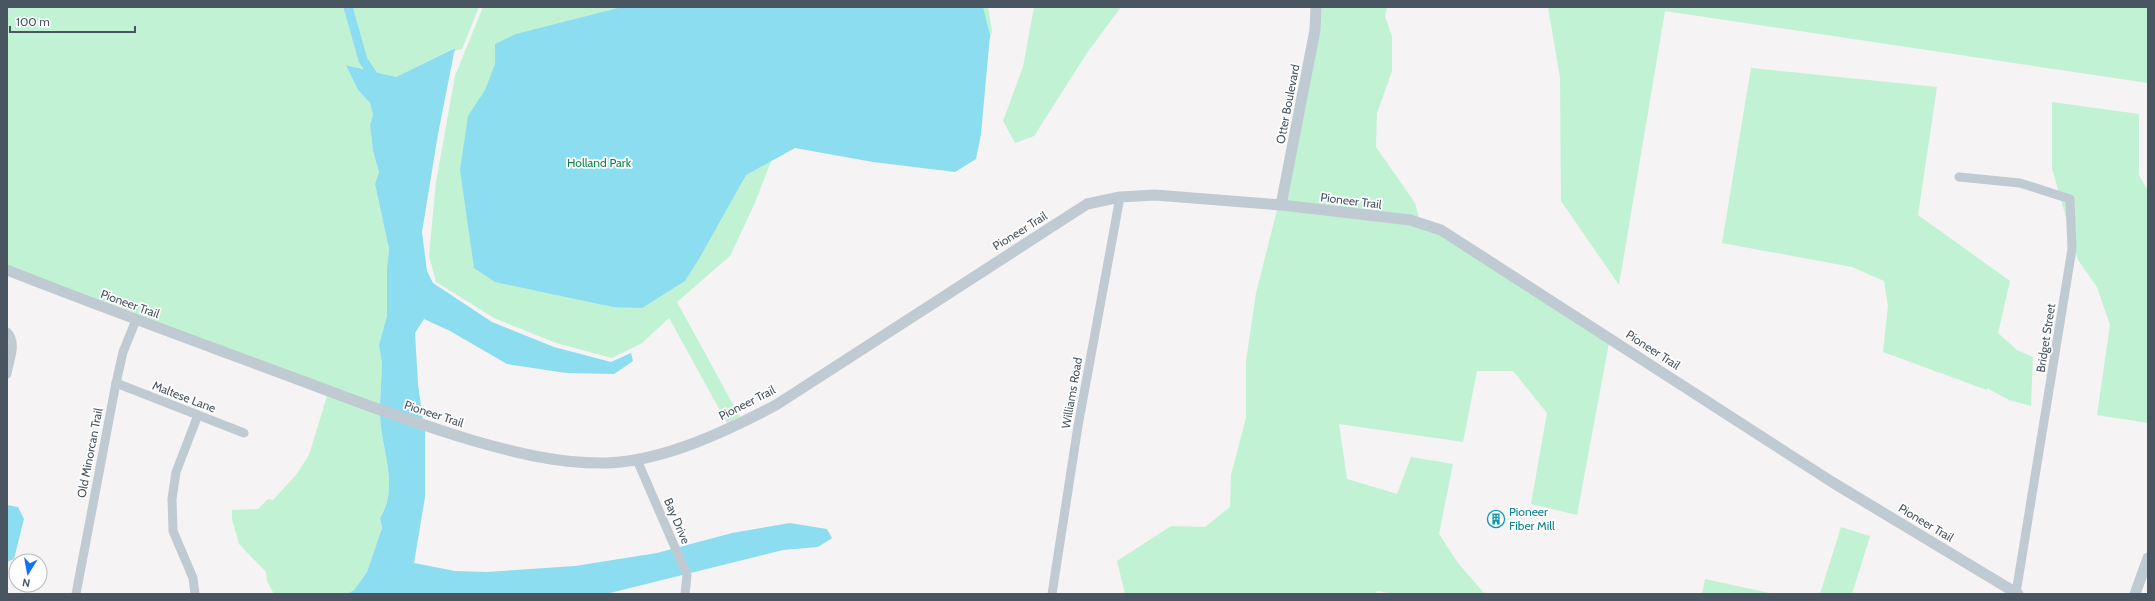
<svg xmlns="http://www.w3.org/2000/svg" width="2155" height="601" viewBox="0 0 2155 601" font-family="Cabin,sans-serif">
<rect width="100%" height="100%" fill="#f5f3f3"/>
<g fill="#c1f2d4">
<polygon points="7,7 479,7 462,49 454,51 454,48 396,77 347,65 358,90 370,103 373,115 370,125 373,151 379,172 375,184 389,249 387,268 387,316 379,345 382,363 380,405 7,265"/>
<polygon points="483,7 988,7 992,31 959,157 783,131 754,205 730,256 677,302 740,417 727,423 669,318 642,343 612,358 556,343 494,318 436,282 429,256 436,182 455,76"/>
<polygon points="1034,7 1121,7 1087,53 1034,136 1015,143 1003,121 1023,67"/>
<polygon points="1320,7 1387,7 1385,16 1392,37 1392,71 1377,113 1376,147 1415,203 1419,218 1286,201"/>
<polygon points="1548,7 2148,7 2148,83 1665,11 1619,285 1561,201 1560,78"/>
<polygon points="1751,68 1937,87 1918,215 2010,281 1998,333 2017,350 2033,357 2031,406 2009,400 1987,388 1987,390 1883,352 1888,306 1884,281 1852,267 1722,243"/>
<polygon points="2052,102 2139,114 2139,175 2148,191 2148,423 2097,415 2110,325 2097,287 2078,260 2052,168"/>
<polygon points="1277,210 1409,225 1439,234 1609,343 1577,515 1531,504 1547,413 1513,371 1477,371 1463,442 1339,424 1347,479 1397,494 1411,457 1453,464 1439,534 1458,563 1484,593 1395,594 1377,591 1376,594 1125,594 1117,561 1171,526 1205,527 1230,507 1231,475 1246,418 1246,361 1256,293"/>
<path d="M327,396L380,415C381,450 400,486 380,518L382,528L367,572L354,590L347,594H274L267,581L266,572L239,544L232,519V510L258,509L268,499L273,500L296,475L309,455Z"/>
<polygon points="1841,527 1870,536 1852,594 1820,594"/>
<polygon points="1705,579 1774,594 1702,594"/>
</g>
<g fill="#8dddf1">
<polygon points="622,7 983,7 990,35 981,134 976,159 955,172 873,162 795,148 746,175 699,259 685,281 642,308 613,307 495,282 474,268 460,170 468,116 485,90 495,64 495,44 516,34"/>
<polygon points="455,48 438,134 422,232 427,271 433,283 492,322 554,347 611,362 631,353 633,361 614,374 566,373 507,364 450,331 424,319 415,333 418,384 423,421 380,405 382,363 379,345 387,316 387,268 389,249 375,184 379,172 373,151 370,125 373,115 370,103 358,90 346,65 396,77"/>
<path d="M380,415L425,431V497L414,563L455,571L487,572L575,566L657,553L732,533L790,523L827,529L832,538L818,547L783,550L606,594H347L354,590L367,572L382,528L380,518C400,486 381,450 380,415Z"/>
<polygon points="7,505 18,507 24,519 14,559 7,562"/>
</g>
<g fill="none" stroke-linecap="round" stroke-linejoin="round">
<polyline stroke="#8dddf1" stroke-width="9" points="348,7 363,60 377,81"/>
<g stroke="#c0cad2" stroke-width="9">
<polyline points="1959,177 2020,183 2070,199 2072,249 2016,593"/>
<path d="M7,332C18,342 9,361 7,374"/>
<polyline points="116,383 244,433"/>
<polyline points="637,460 687,575 685,594"/>
<polyline points="76,594 116,383 123,352 136,320"/>
<polyline points="195,594 193,578 173,531 172,499 176,472 198,415"/>
<polyline points="1052,594 1078,426 1120,197"/>
</g>
<g stroke="#c0cad2" stroke-width="11">
<polyline points="1281,205 1315,30 1316,7"/>
<path d="M7,270C106,309 206,345 305,382C360,403 415,423 471,440C516,453 560,464 607,463C664,461 727,431 776,405L1087,204L1120,197L1155,195L1281,205L1410,220L1441,230L1832,482L2018,594"/>
<polyline points="2135,594 2148,558"/>
</g>
</g>
<defs>
<g id="building-ring" transform="scale(0.9)"><circle r="9.5" fill="#fff" stroke="#0f9aa8" stroke-width="1.5"/><path d="M-4-6H4V6H1V3H-1V6H-4ZM-2.5-4.3h1.7v1.8h-1.7ZM.8-4.3h1.7v1.8H.8ZM-2.5-1h1.7V.8h-1.7ZM.8-1h1.7V.8H.8Z" fill="#0f9aa8"/></g>
</defs>
<g fill-rule="evenodd">
<use href="#building-ring" x="1496" y="519"/>
</g>
<g text-anchor="middle" stroke-width="3.5" stroke-linejoin="round" paint-order="stroke">
<g font-size="12" fill="#495662" stroke="#fff">
<text transform="translate(1288 104) rotate(-79)" y="4">Otter Boulevard</text>
<text transform="translate(1351 201) rotate(7)" y="4">Pioneer Trail</text>
<text transform="translate(1020 231) rotate(-32)" y="4">Pioneer Trail</text>
<text transform="translate(130 304) rotate(20)" y="4">Pioneer Trail</text>
<text transform="translate(2046 338) rotate(-81)" y="4">Bridget Street</text>
<text transform="translate(1653 350) rotate(33)" y="4">Pioneer Trail</text>
<text transform="translate(1072 393) rotate(-80)" y="4">Williams Road</text>
<text transform="translate(184 397) rotate(21)" y="4">Maltese Lane</text>
<text transform="translate(747 403) rotate(-27)" y="4">Pioneer Trail</text>
<text transform="translate(434 414) rotate(18)" y="4">Pioneer Trail</text>
<text transform="translate(90 453) rotate(-79)" y="4">Old Minorcan Trail</text>
<text transform="translate(677 521) rotate(67)" y="4">Bay Drive</text>
<text transform="translate(1926 523) rotate(31)" y="4">Pioneer Trail</text>
</g>
<g font-size="12" fill="#13834b" stroke="#fff">
<text x="599" y="167">Holland Park</text>
</g>
<g font-size="12" fill="#0d838f" stroke="#fff" text-anchor="start">
<text x="1509" y="516">Pioneer<tspan x="1509" dy="14">Fiber Mill</tspan></text>
</g>
</g>
<rect width="2155" height="601" fill="none" stroke="#495662" stroke-width="16"/>
<g transform="translate(28 573) rotate(191)"><circle r="19" fill="#ffffff" stroke="#b6bbc0"/>
<path d="M0-3L7 15L0 10L-7 15Z" fill="#1374ef"/>
<text y="-6" font-size="11" font-weight="bold" text-anchor="middle" fill="#495662">N</text>
</g>
<path d="M10 26v6h125v-6" fill="none" stroke="#495662" stroke-width="2"/>
<text x="16" y="26" font-size="12" fill="#495662" stroke="#ffffff" stroke-width="3" paint-order="stroke">100 m</text>
</svg>
